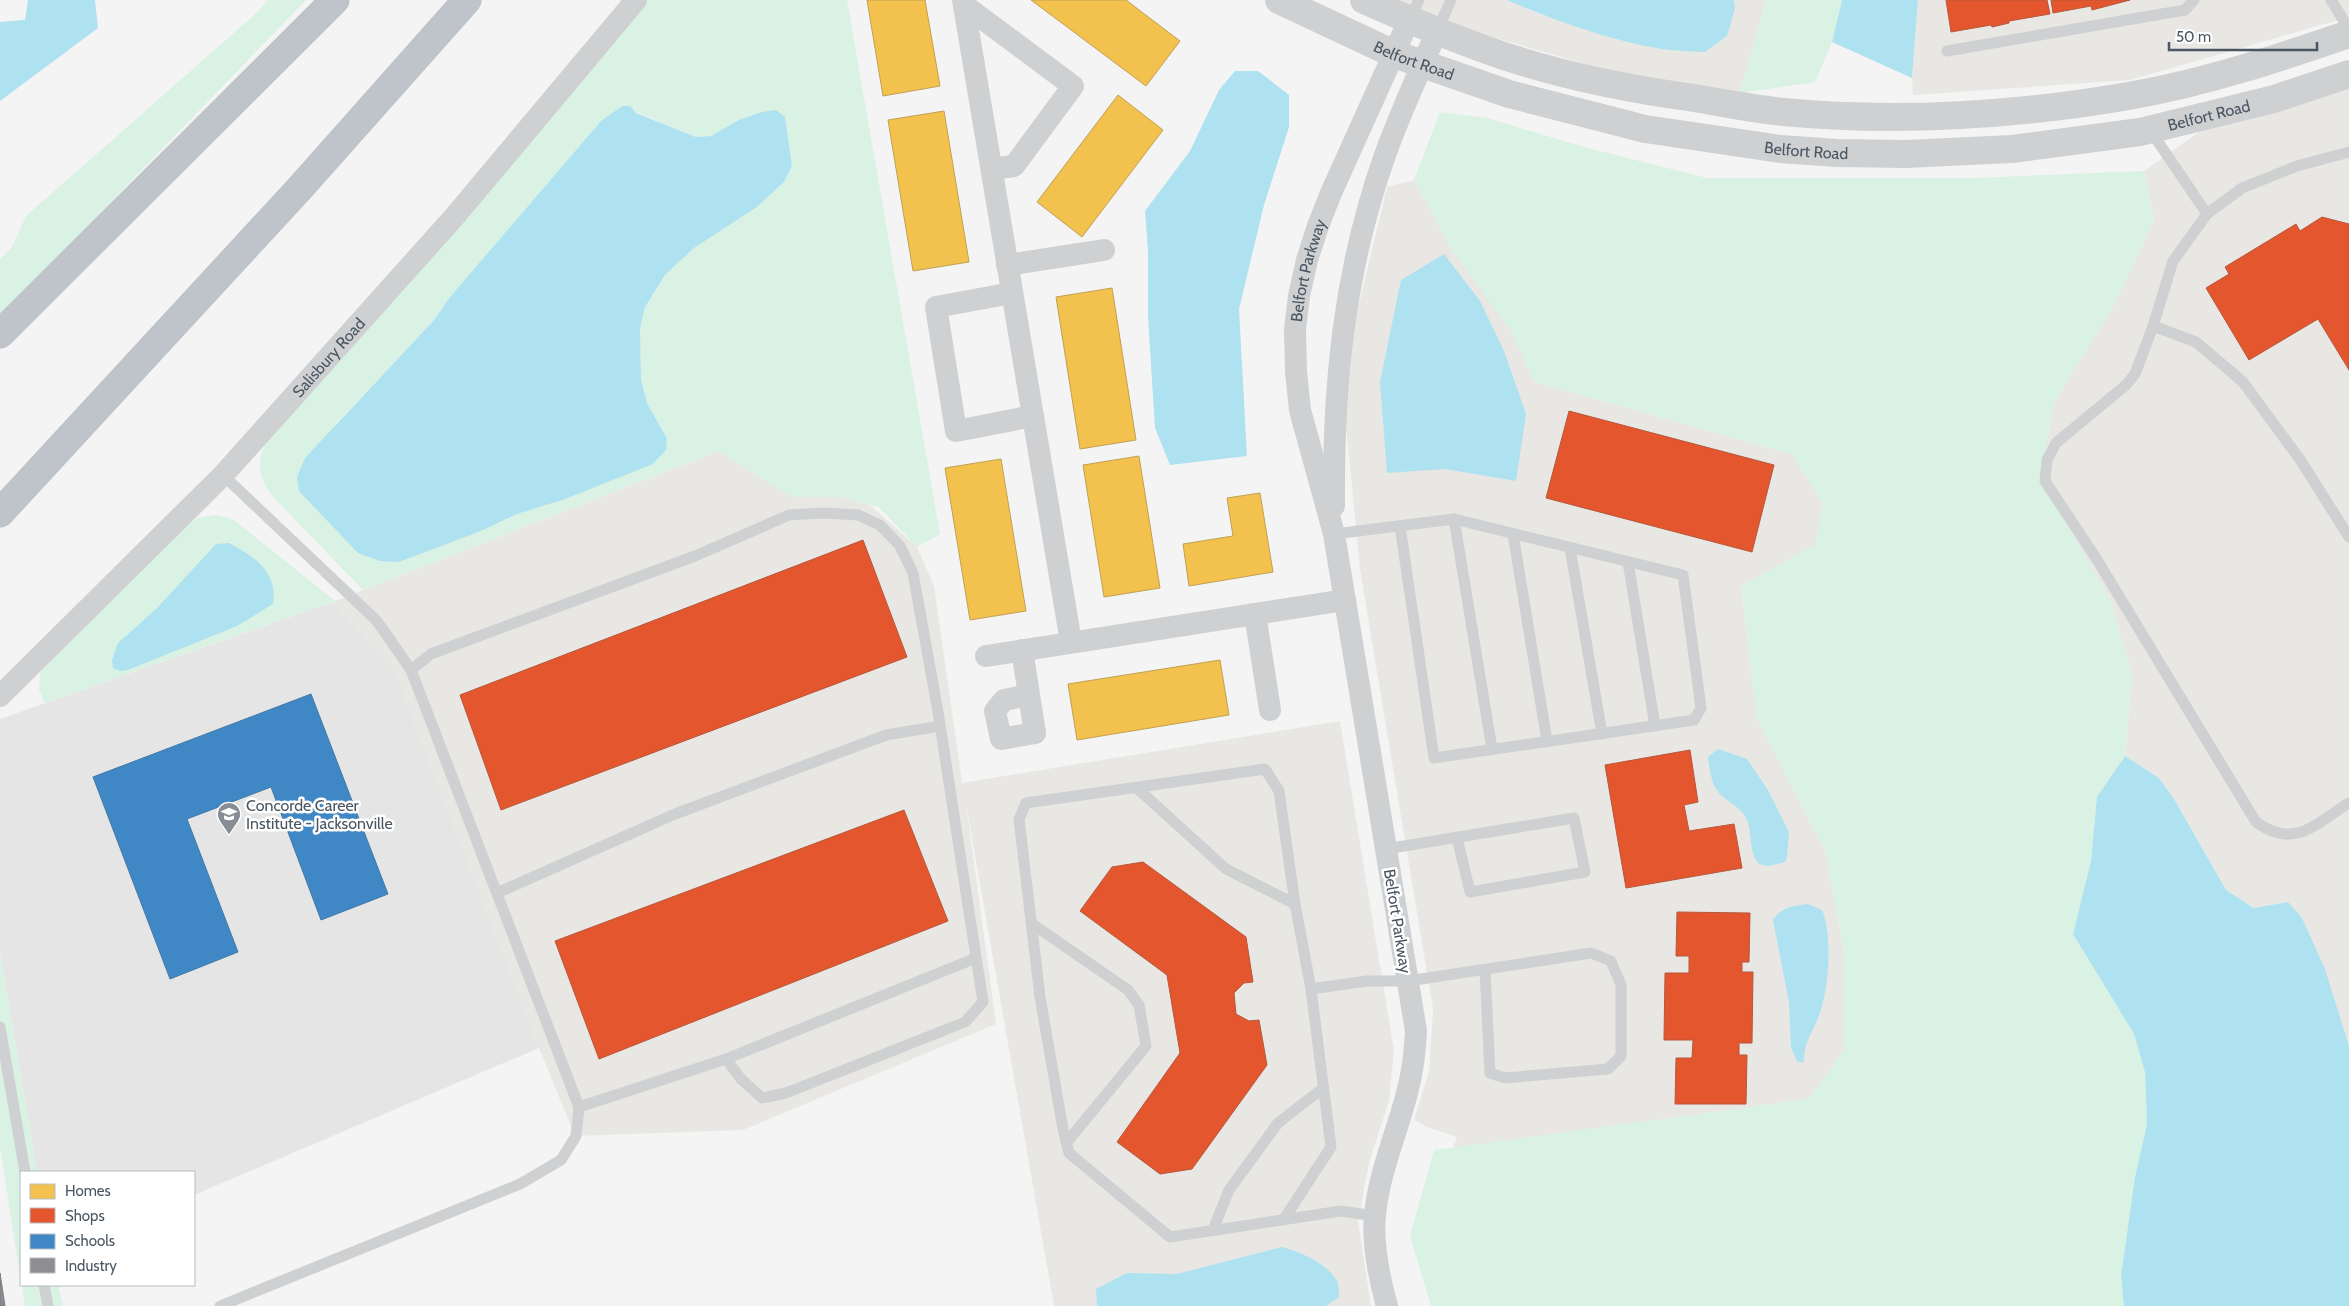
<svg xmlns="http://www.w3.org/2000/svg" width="2349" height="1306" viewBox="0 0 2349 1306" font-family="Cabin,sans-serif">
<rect width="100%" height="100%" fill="#f4f4f4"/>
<g fill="#e8e7e3">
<polygon points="1394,0 1507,0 1539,14 1656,48 1735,8 1734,0 1766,0 1740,93 1602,69 1472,31"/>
<polygon points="1918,0 2349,0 2349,17 2130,80 1913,95 1912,78"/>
<polygon points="2349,88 2349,1046 2325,970 2302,918 2288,902 2255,908 2226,890 2174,799 2159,778 2125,756 2132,673 2110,600 2068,527 2042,468 2054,402 2113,307 2154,220 2144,171 2199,132"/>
<polygon points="1414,180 1452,250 1509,327 1535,382 1792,454 1823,503 1816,545 1741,586 1757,719 1826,852 1844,953 1844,1050 1809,1099 1453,1148 1457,1137 1427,1127 1414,1120 1429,1072 1433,1009 1360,569 1346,425 1354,325 1387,187"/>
<polygon points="719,451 792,497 841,497 870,505 917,547 934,586 962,783 1340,721 1394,1051 1389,1101 1369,1163 1358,1221 1371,1306 1054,1306 966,804 996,1024 743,1130 575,1136 539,1048 394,669 333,602"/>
</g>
<polygon fill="#e6e5e6" points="333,602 394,669 539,1048 194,1195 194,1172 37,1172 0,951 0,719"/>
<g fill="#d9f2e3" fill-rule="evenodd">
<polygon points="268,0 306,0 74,240 0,314 0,260 12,247 26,216 252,17"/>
<path d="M647,0H847L940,534L917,547L879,507L841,497H792L718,451L363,590L276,500C259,479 256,468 265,443ZM622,106H629L636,112L696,137L711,136L739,120L785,117L792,166L784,182L757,207L694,248L665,275L645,307L640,328L641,380L647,403L667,439L666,450L653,464L517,514L481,531L399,562L380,561L336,424L434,320L450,297L601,121Z"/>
<polygon points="1766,0 1842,0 1832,42 1815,82 1740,93"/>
<polygon points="1440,112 1487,118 1584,147 1707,178 1974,178 2144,171 2154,220 2113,307 2054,402 2042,468 2068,527 2110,600 2132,673 2125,756 2097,797 2091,861 2073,934 2134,1034 2145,1072 2147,1124 2135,1177 2121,1276 2124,1306 1431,1306 1410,1236 1434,1150 1809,1099 1844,1050 1844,953 1826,852 1757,719 1741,586 1815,545 1823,503 1792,454 1535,382 1510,330 1452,250 1414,180"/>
<path d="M215,515L233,519L335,601L45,703L39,690L40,672L186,525L198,518ZM240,549L118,643L158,607Z"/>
<polygon points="0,951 37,1172 21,1172 21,1282 0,1147"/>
<polygon points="22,1285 58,1285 63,1306 25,1306"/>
</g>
<g fill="#aee2f0">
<polygon points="28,0 95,0 98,28 0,101 0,22 25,20"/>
<path d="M1507,0H1734L1735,8L1727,36L1705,52C1689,51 1672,51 1656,48C1607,39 1552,20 1507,0Z"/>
<polygon points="1842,0 1918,0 1912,78 1832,42"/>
<polygon points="1235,71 1258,71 1289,95 1289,127 1264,205 1239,309 1247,456 1170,465 1155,428 1148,317 1148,251 1145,211 1190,151 1219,90"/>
<polygon points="622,106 630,106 636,113 696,137 711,136 739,120 762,112 776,110 785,117 792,166 784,182 757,207 694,248 665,275 645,307 640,328 641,380 647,403 667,439 666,450 653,464 565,499 517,514 481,531 399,562 380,561 358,553 299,491 297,477 305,458 434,320 450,297 601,121"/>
<polygon points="1444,254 1480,301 1504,351 1526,414 1516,481 1445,469 1387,473 1380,382 1401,280"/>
<path d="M229,543C254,556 278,572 273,604L237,626L128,670L120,671L113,668L112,660L118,643L158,607L216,544Z"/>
<path d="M1718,749L1747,759L1768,790L1789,832L1787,857L1785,862L1769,866L1759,864C1748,851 1753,835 1747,820C1741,807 1732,805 1722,796C1711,786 1710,771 1708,757Z"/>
<polygon points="2125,756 2159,778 2174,799 2226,890 2254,908 2288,902 2302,918 2325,969 2349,1046 2349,1306 2124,1306 2121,1276 2135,1177 2147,1124 2145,1072 2134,1034 2073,934 2091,861 2097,797"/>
<path d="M1808,904L1822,910C1833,936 1829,991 1818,1018C1811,1036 1805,1040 1804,1061L1802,1063L1797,1061L1791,1048L1789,1002L1773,920C1782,907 1792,906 1808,904Z"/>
<path d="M1282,1247C1300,1252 1327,1263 1337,1281C1339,1285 1339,1292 1339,1297L1326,1306H1097L1096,1289L1127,1273L1177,1274Z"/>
</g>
<g fill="#f2c14e" stroke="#c0a154">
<polygon points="867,0 925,0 940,86 883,96"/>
<polygon points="1031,0 1126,0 1180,41 1146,86"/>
<polygon points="1118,95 1163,130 1082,237 1037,202"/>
<polygon points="944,111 969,262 913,271 888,120"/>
<polygon points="1112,288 1136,440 1080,449 1056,297"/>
<polygon points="1139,456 1160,588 1104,597 1083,465"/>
<polygon points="1001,459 1026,611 970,620 945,468"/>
<polygon points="1260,493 1273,572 1189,586 1183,544 1233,536 1227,498"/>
<polygon points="1220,660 1229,715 1077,740 1068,684"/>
</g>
<g fill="#e4572e" stroke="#b6573d">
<polygon points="1946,0 2047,0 2050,14 2009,21 2009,23 1992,27 1991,25 1951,32"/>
<polygon points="2051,0 2130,0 2092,10 2091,6 2053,13"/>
<polygon points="2322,217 2349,224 2349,370 2318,319 2249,360 2206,288 2229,274 2225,267 2296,224 2300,231"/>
<polygon points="1569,411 1774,465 1752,552 1546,498"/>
<polygon points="863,540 907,657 501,810 460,695"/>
<polygon points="1690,750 1698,802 1684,805 1689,831 1734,824 1742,868 1626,888 1605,765"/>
<polygon points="904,810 948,921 599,1059 555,941"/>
<polygon points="1143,862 1246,937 1253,982 1244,983 1234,993 1236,1014 1249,1021 1259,1020 1267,1065 1192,1169 1160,1174 1117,1142 1180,1053 1167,975 1080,911 1112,867"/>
<polygon points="1677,912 1750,913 1749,962 1742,962 1742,972 1753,972 1752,1043 1739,1043 1739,1055 1747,1055 1746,1104 1675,1104 1676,1058 1692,1058 1693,1040 1664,1040 1665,973 1689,973 1689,956 1676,956"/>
</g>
<polygon fill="#3f88c5" stroke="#4279a7" points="311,694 388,894 321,920 271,787 187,819 238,952 170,979 93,777"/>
<polygon fill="#8d8d92" stroke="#797c83" points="0,1273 5,1306 0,1306"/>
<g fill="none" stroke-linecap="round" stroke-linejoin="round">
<g stroke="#b9bec3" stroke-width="29">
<g id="motorway">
<polyline points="0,334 335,0"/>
<polyline points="0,513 300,188 467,0"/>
</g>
</g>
<g stroke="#ced0d2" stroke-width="11">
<polyline points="2331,0 2349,29"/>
<polyline points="1409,20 1419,0"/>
<polyline points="1437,31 1451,0"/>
<polyline points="1947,51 2185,10 2194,0"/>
<polyline points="2150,130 2207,214 2173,261 2153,326 2196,342 2243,382 2301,461 2349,537"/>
<polyline points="2207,214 2242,188 2297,166 2349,152"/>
<path d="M2153,326L2135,374L2126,385L2056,443L2047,460L2045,481L2096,558L2256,822C2294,850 2315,824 2349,803"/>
<polyline points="223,475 377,621 411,670 579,1107 726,1059 976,958"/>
<polyline points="1454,519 1492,749"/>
<polyline points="1334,534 1454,519 1683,575 1701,708 1694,720 1434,758 1400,526"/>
<polyline points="1513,534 1547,741"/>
<polyline points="1570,548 1602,734"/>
<polyline points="1628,562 1655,726"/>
<polyline points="411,670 431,654 695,556 789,515 824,513 858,515 880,525 900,546 913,573 938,712 983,1002 965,1022 786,1093 762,1098 741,1079 726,1059"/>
<polyline points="1138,789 1226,869 1295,904"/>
<polyline points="1386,849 1574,818 1585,872 1470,892 1457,838"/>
<polyline points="497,893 675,814 886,735 940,726"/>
<polyline points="1031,923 1128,990 1139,1005 1146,1046 1067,1142"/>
<polyline points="0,1027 25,1172"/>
<polyline points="1375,1216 1341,1211 1170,1237 1069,1153 1063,1129 1040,997 1019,819 1026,803 1265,769 1279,791 1295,904 1311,989 1367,981 1408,981 1591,953 1611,961 1621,985 1621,1056 1608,1069 1505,1078 1490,1073 1485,970"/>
<polyline points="1284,1219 1331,1147 1311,989"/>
<polyline points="1213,1230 1229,1190 1278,1123 1323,1088"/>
<polyline points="44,1285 48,1306"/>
<polyline points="220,1306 520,1184 561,1160 576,1136 579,1107"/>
</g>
<g stroke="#ced0d2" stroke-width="22">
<polyline points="963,0 1071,642"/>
<polyline points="964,5 1073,86 1014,166 992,169"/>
<polyline points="1007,265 1104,250"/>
<polyline points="1012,293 936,307 956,431 1033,416"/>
<path d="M1334,506C1333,385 1344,272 1384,158C1399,115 1419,73 1437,31"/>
<polyline points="1255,614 1270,710"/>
<polyline points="1022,650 1035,733 1001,739 995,711 1004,700 1029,695"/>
<polyline points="986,656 1345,600"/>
<path id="s1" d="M0,696L223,475L455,216L636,0"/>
<path id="s2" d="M1387,1306C1379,1277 1372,1245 1375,1215C1379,1171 1398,1131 1408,1089C1413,1070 1415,1051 1416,1031L1334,534L1300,410L1296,372L1295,329L1299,296L1307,260L1318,226L1331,193L1409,20"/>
</g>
<g stroke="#ced0d2" stroke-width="28">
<path id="s3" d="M1279,0L1394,54L1509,94L1645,129L1780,149L1837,153L1906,154L2012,149L2140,132L2274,99L2349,74"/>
<path d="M1364,0C1409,20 1454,39 1501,55C1563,76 1629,89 1694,98C1724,103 1754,109 1784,112C1897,123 2023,115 2134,95C2207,82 2279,58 2349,34"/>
</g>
<use href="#motorway" stroke="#bec4c9" stroke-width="28"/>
</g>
<defs>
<g id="university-pin" transform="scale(1.25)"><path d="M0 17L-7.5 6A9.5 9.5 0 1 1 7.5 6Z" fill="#868d94" stroke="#fff"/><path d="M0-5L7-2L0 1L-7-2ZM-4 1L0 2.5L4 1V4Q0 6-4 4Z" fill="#fff"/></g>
</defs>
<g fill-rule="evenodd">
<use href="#university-pin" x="229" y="814"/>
</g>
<g text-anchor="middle" stroke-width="5" stroke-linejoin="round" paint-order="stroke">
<g font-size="16" fill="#4a5661" stroke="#fff">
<text dy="6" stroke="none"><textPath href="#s3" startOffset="148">Belfort Road</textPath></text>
<text dy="6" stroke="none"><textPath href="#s3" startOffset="958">Belfort Road</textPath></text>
<text dy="6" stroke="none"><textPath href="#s3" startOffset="552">Belfort Road</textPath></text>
<text dy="6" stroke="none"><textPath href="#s2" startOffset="1055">Belfort Parkway</textPath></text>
<text dy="6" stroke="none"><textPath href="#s1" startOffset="472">Salisbury Road</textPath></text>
<text transform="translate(1398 921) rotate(81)" y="6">Belfort Parkway</text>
</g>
<g font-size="16" fill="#4a5661" stroke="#fff" text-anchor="start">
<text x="246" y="811">Concorde Career<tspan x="246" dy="18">Institute - Jacksonville</tspan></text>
</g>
</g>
<rect x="20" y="1171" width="175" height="115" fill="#ffffff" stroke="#b7bbc0"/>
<rect x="30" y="1184" width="25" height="15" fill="#f2c14e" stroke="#b7bbc0"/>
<text x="65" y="1196" font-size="15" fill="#4a5661">Homes</text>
<rect x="30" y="1208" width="25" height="15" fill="#e4572e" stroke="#b7bbc0"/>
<text x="65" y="1221" font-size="15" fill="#4a5661">Shops</text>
<rect x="30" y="1234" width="25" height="15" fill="#3f88c5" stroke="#b7bbc0"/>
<text x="65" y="1246" font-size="15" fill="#4a5661">Schools</text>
<rect x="30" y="1258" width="25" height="15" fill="#8d8d92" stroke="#b7bbc0"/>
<text x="65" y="1271" font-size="15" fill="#4a5661">Industry</text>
<path d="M2169 42v8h148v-8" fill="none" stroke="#4a5661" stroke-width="2.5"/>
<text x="2176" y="42" font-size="15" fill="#4a5661" stroke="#ffffff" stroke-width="4" paint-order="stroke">50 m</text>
</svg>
